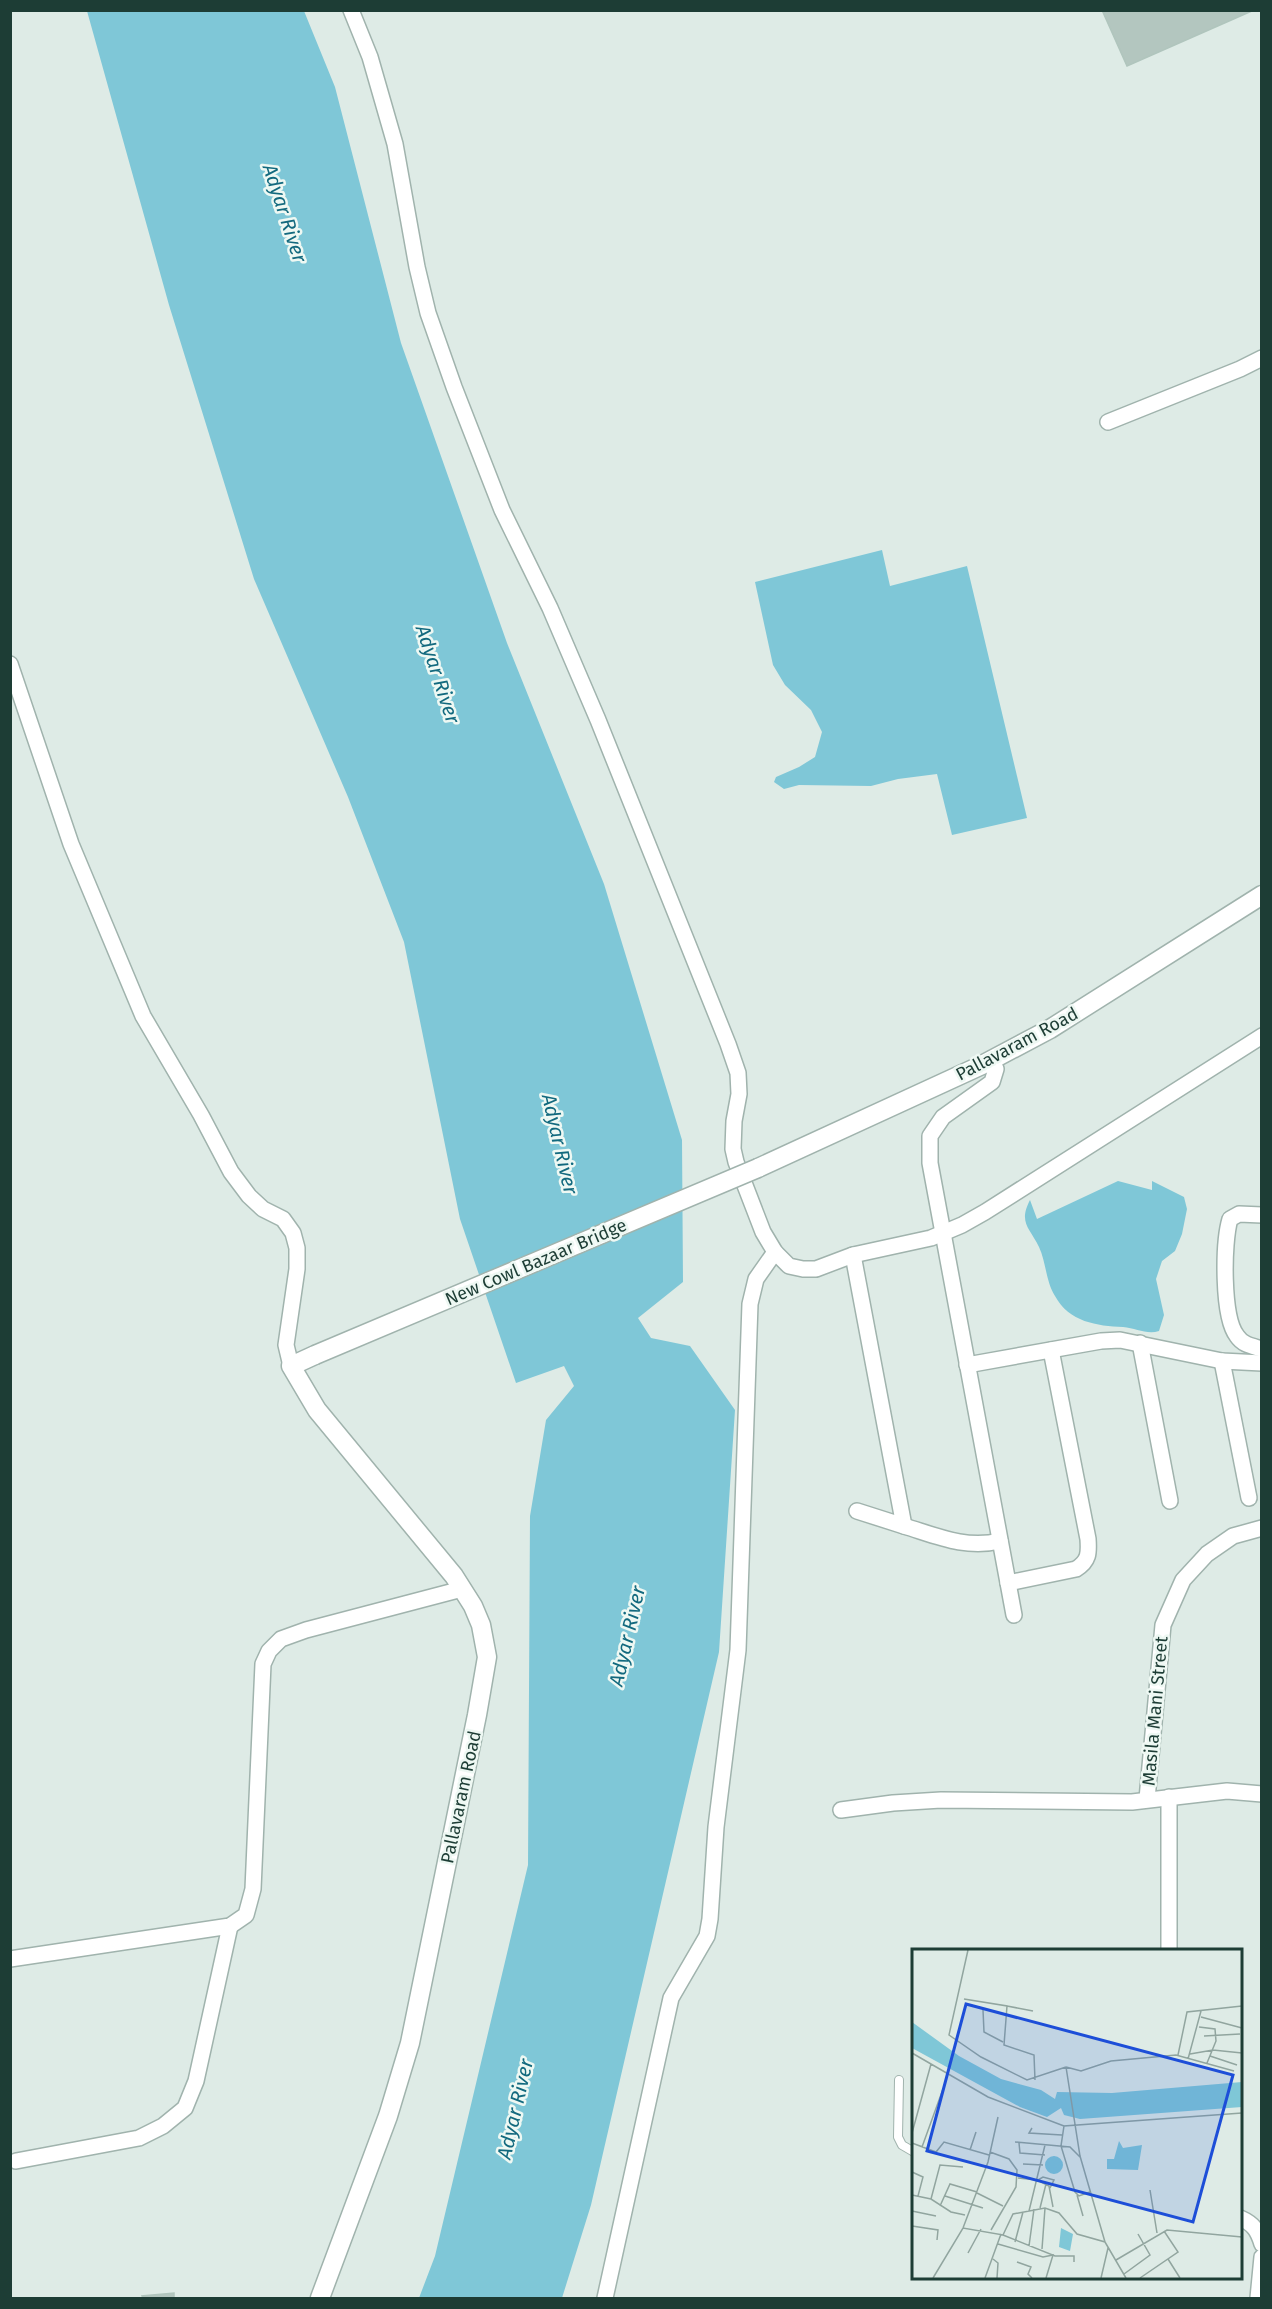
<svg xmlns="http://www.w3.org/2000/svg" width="1272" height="2309" viewBox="0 0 1272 2309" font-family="'Fira Sans',sans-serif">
<rect width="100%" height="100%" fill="#deebe6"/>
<g fill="#7fc7d7">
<polygon points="87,11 304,11 335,87 401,343 507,643 604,884 682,1140 683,1282 638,1318 651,1338 690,1346 735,1410 719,1652 591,2205 562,2298 419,2298 435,2256 528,1865 530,1516 546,1420 574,1386 564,1366 516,1383 460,1219 404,942 348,797 254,579 169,305"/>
<polygon points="882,550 890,586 967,566 1027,818 952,835 937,774 898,779 871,786 799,785 784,789 774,782 776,777 799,767 815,757 822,732 811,710 785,685 773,665 755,582"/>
<path d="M1118,1181L1152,1190V1181L1184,1197L1187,1209L1182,1234L1175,1251L1162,1261L1156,1279L1164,1315L1159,1331C1147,1335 1136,1328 1123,1327C1097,1326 1069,1322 1055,1296C1046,1282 1046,1262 1039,1247C1030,1228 1018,1223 1030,1200L1037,1219Z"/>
</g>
<g fill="#b3c6bf" stroke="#b0c5bd" stroke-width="1.5">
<polygon points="1102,10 1254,10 1127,66"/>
<polygon points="174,2293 174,2298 143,2298 142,2296"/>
</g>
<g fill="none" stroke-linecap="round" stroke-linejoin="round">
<g stroke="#a0b3ad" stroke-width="10">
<polyline id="service" points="899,2080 898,2137 902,2145 914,2152"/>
</g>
<g stroke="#a0b3ad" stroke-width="18">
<g id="minor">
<polyline points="351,10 370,57 395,144 417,267 428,313 454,387 502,510 550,608 598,720 728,1044 738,1073 739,1094 734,1121 733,1149 736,1162 763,1232 775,1252 789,1266 803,1269 816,1269 853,1255 931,1238 962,1225 985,1212 1262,1036"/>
<polyline points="1108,422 1240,369 1262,358"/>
<polyline points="10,664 71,844 143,1016 201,1115 231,1172 249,1196 263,1209 283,1219 293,1233 297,1248 297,1269 286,1345 291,1366"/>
<polyline points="992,1060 996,1069 992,1082 943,1117 930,1136 930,1163 1014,1615"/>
<path d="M1262,1215L1239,1214L1230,1219C1223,1243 1222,1317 1237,1336C1243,1345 1252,1346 1262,1349"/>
<polyline points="853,1255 904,1526 857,1511"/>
<polyline points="1140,1343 1170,1501"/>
<polyline points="1222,1361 1249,1498"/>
<polyline points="967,1365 1101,1341 1120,1340 1222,1361 1262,1363"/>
<path d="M904,1526C937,1536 965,1549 1000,1541"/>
<path d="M1008,1583L1076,1569C1089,1561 1089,1553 1088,1539L1051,1350"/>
<polyline points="1147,1799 1163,1625 1183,1580 1207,1554 1233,1536 1262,1528"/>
<polyline points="841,1810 893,1803 941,1800 1132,1802 1227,1791 1262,1794"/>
<polyline points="1169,1950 1169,1797"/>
<polyline points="10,1959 230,1926 246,1915 253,1889 263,1664 269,1651 281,1639 306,1630 462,1589"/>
<polyline points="16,2161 139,2138 163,2126 185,2108 196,2081 230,1926"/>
<path d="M1240,2218C1254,2224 1258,2231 1262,2244"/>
<polyline points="605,2298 671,1998 707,1936 710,1919 716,1827 738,1650 750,1304 756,1279 775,1252"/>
<polyline points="1258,2298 1262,2257"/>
</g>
</g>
<g stroke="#a0b3ad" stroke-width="21">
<g id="tertiary">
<polyline points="758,1168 982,1065 1050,1029 1262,895"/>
<polyline points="315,1355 291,1366 317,1410 454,1576 473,1606 481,1625 487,1657 477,1715 410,2043 388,2116 320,2298"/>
</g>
</g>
<use href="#service" stroke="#fff" stroke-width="8"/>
<use href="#minor" stroke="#fff" stroke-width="15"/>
<use href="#tertiary" stroke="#fff" stroke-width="18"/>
<g stroke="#a0b3ad" stroke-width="21" stroke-linecap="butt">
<polyline id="tertiary-bridge" points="315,1355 758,1168"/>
</g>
<use href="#tertiary-bridge" stroke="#fff" stroke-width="18"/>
</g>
<g text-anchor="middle" stroke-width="5" stroke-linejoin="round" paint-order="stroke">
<g font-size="18" fill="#1d3d35" stroke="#eef8f3">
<text transform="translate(1017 1044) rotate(-28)" y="6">Pallavaram Road</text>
<text transform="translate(536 1262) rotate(-23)" y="6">New Cowl Bazaar Bridge</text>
<text transform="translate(1155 1711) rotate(-85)" y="6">Masila Mani Street</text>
<text transform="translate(461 1797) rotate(-78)" y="6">Pallavaram Road</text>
</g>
<g font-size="20" font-style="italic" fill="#12697e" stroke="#eef8f3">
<text transform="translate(285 213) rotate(72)" y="7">Adyar River</text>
<text transform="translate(438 674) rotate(72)" y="7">Adyar River</text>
<text transform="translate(560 1144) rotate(77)" y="7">Adyar River</text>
<text transform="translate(627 1636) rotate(-77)" y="7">Adyar River</text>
<text transform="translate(515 2109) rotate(-77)" y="7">Adyar River</text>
</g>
</g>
<g transform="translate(912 1949)">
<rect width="330" height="330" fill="#deebe6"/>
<path d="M0,73L47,107L89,130L129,141L143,150L145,143L200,144L330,133V158L168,170L152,166L149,159L135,168L108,158L0,99ZM207,192L211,199L230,196L226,221L195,220V210H202ZM133 216a9 9 0 1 1 18 0a9 9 0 1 1-18 0ZM149,279L161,285L158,302L147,298Z" fill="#7fc7d7"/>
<path fill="none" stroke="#91a59f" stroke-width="1.5" d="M56,1L37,86L69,108L115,131L154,118M52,50L95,57L92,96L122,106L123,131M95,57L121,62M71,61L72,83L91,93M330,67V93M289,68L330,79M287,78L303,80L304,92L295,114M292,87L328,85M0,104L76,148L152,177M278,105L301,101L330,104M266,106L275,63L330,57M298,107L325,116M276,110L289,62M154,118L168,207L193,293M154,118L169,122L199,112L264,106L322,122M120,179L117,184L150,186M0,184L19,115M103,193L158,198L168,208M0,194L24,203L32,193L77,206M107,194L108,204L133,206M10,198L31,140M58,201L64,183M78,203L97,210L105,221L104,238L79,281M111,215L131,216M0,223L11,228L6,247M106,229L125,231L137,237L141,258M126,231L131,228L142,231L138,239M238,241L245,284M178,243L167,247L163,243L149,197L152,177L330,164M65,244L91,257M0,246L19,250L39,263L53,266M165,246L171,267M33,247L71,259M19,250L28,216L51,218M28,257L38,235L65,243M128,259L134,235M0,262L24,267M117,262L133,196M0,277L26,281L25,291M51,279L76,213L86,168M91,286L143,307H162V313M103,293L111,263M86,295L131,308L141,306L134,329M117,297L122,260M130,300L133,259M56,304L69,280M81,310L86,314L85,329M256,310L268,329M204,311L255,281L330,288M105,313L119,318L116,325L120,329M212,325L238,306L226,285M21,329L51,279L91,286L101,265L133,259L147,264L165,285L193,293L214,329M73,329L89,285M189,329L196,299M228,329L266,303L252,282"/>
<path fill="#1d4ed8" fill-opacity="0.15" stroke="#1d4ed8" stroke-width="3" d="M54,55L321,126L281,273L15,202Z"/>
<rect width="330" height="330" fill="none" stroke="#1d3d35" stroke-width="3"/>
</g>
<rect width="1272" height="2309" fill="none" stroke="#1d3d35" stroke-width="24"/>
</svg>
